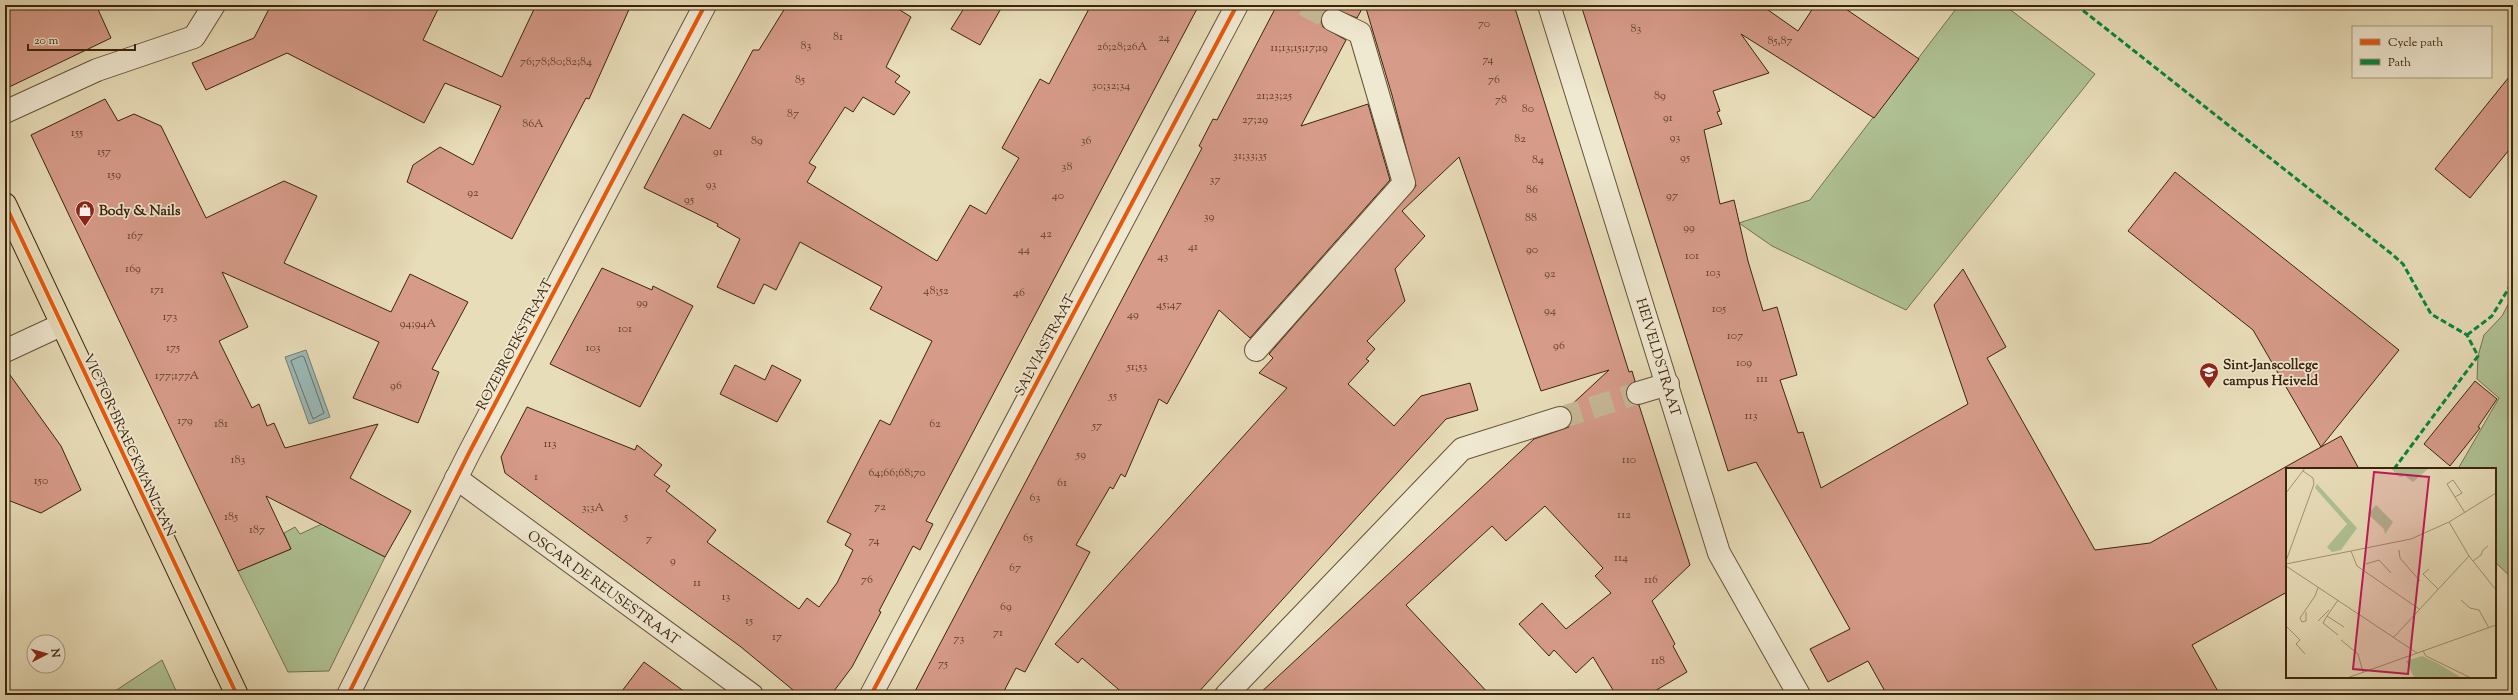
<svg xmlns="http://www.w3.org/2000/svg" width="2518" height="700" viewBox="0 0 2518 700" font-family="'Sorts Mill Goudy',serif">
<rect width="100%" height="100%" fill="#e8ddb9"/>
<filter id="stains"><feTurbulence type="fractalNoise" baseFrequency=".005" numOctaves="4"/><feColorMatrix values="0 0 0 0 .2 0 0 0 0 .09 0 0 0 0 .02 0 0 0 .5 -.17"/></filter>
<radialGradient id="worn" r=".72"><stop offset=".6" stop-color="#630" stop-opacity="0"/><stop offset="1" stop-color="#630" stop-opacity=".3"/></radialGradient>
<g fill="#afc294" stroke="#767350">
<polygon points="1959,5 2004,5 2095,74 1906,310 1772,246 1739,223 1810,200"/>
<polygon points="2513,295 2513,579 2495,562 2495,469 2458,469 2499,398 2477,379 2478,356 2484,335 2502,316"/>
<polygon points="324,523 385,557 329,671 288,672 238,571 291,549 284,533 295,527 300,534"/>
<polygon points="162,660 178,695 109,695"/>
</g>
<polygon fill="#9bbab9" stroke="#757e74" points="306,350 330,417 309,424 285,357"/>
<g fill="none" stroke-linecap="round" stroke-linejoin="round">
<polygon stroke="#6c6f63" stroke-width="1" points="302,356 304,357 324,413 313,419 291,361"/>
</g>
<g fill="#d69b89" stroke="#3c240d">
<polygon points="5,5 96,5 111,38 5,89"/>
<polygon points="271,5 440,5 423,40 502,77 536,5 631,5 589,99 586,98 512,239 407,182 413,165 440,147 473,165 501,106 445,83 424,123 287,53 206,90 192,63 254,38"/>
<polygon points="787,5 892,5 911,17 886,67 900,76 895,82 910,92 894,115 863,97 853,112 845,107 809,163 816,167 807,182 937,261 970,205 986,214 1019,158 1002,148 1040,79 1049,84 1091,5 1199,5 926,521 933,524 920,550 913,546 879,611 881,612 852,667 831,695 799,695 741,647 505,473 501,457 527,407 635,450 637,445 662,465 654,475 670,486 666,491 716,530 707,542 799,609 807,598 819,607 837,583 853,550 845,545 851,534 827,522 880,420 890,425 932,341 870,309 882,287 800,242 776,290 764,284 754,304 717,287 740,239 717,226 718,224 644,188 683,114 710,129 753,50 759,50"/>
<polygon points="966,5 1003,5 980,45 951,29"/>
<polygon points="1277,5 1364,5 1357,18 1332,8 1322,14 1321,21 1323,27 1346,40 1301,126 1368,104 1390,180 1250,338 1219,310 1167,404 1159,399 1125,477 1121,474 1113,489 1110,487 1076,545 1090,552 1025,672 1016,668 1002,695 913,695 1202,148 1199,146 1213,119 1217,120"/>
<polygon points="1365,5 1514,5 1629,372 1632,371 1635,381 1626,390 1626,397 1630,402 1639,405 1690,565 1652,601 1675,644 1673,646 1687,672 1648,695 1616,695 1593,657 1576,673 1554,650 1549,656 1519,624 1542,603 1566,629 1611,593 1595,576 1603,568 1545,506 1506,541 1492,526 1406,605 1490,695 1258,695 1534,439 1569,427 1572,415 1568,408 1609,370 1541,391 1459,157 1402,211 1425,236 1395,269 1405,301 1367,341 1375,349 1366,359 1369,361 1348,384 1394,426 1421,396 1470,383 1478,410 1446,419 1196,695 1125,695 1082,658 1078,663 1055,644 1287,388 1259,373 1273,358 1269,354 1416,186 1392,95"/>
<polygon points="1581,5 1761,5 1798,31 1815,5 1840,5 1919,59 1874,118 1741,34 1769,73 1713,91 1720,111 1717,112 1722,124 1704,130 1720,204 1734,200 1748,261 1763,311 1777,307 1797,375 1780,380 1798,433 1803,432 1821,488 1968,404 1934,305 1963,269 2006,347 1987,358 2095,550 2150,543 2321,447 2253,330 2128,231 2175,172 2399,350 2321,447 2341,436 2359,469 2287,469 2287,592 2192,645 2220,695 1887,695 1868,661 1828,682 1810,649 1850,629 1756,462 1728,471"/>
<polygon points="2513,72 2513,145 2470,198 2435,169"/>
<polygon points="105,99 118,121 134,114 161,126 206,218 284,181 317,196 284,263 391,312 410,274 468,302 432,369 439,372 418,423 353,398 379,342 222,272 248,327 219,341 252,408 259,404 267,426 274,423 285,448 378,424 350,478 411,511 385,557 266,496 291,549 238,571 31,135"/>
<polygon points="602,268 652,290 653,286 693,306 640,407 550,364"/>
<polygon points="735,365 765,380 772,365 801,380 777,422 720,394"/>
<polygon points="5,368 61,446 81,490 41,513 5,499"/>
<polygon points="2475,381 2497,399 2478,427 2480,428 2450,466 2424,444"/>
<polygon points="644,662 689,695 619,695"/>
</g>
<g fill="none" stroke-linecap="round" stroke-linejoin="round">
<g stroke="#c6b897" stroke-width="22" stroke-dasharray="22 11" stroke-linecap="butt">
<polyline points="1304,5 1333,20"/>
<polyline points="1560,418 1638,393"/>
</g>
<g stroke="#675238" stroke-width="24">
<g id="minor">
<polyline points="1549,5 1719,553 1799,695"/>
<polyline points="5,112 97,70 194,37 214,5"/>
<polyline points="1256,350 1404,183 1360,33 1333,20"/>
<polyline points="5,351 61,325"/>
<polyline points="1638,393 1668,384"/>
<polyline points="456,478 752,695"/>
<polyline points="348,695 469,453 705,5"/>
<polyline points="871,695 1237,5"/>
<polyline points="1226,695 1462,449 1560,418"/>
</g>
</g>
<g stroke="#3c240d" stroke-width="24">
<polyline id="major" points="5,204 237,695"/>
</g>
<use href="#minor" stroke="#f0e9d2" stroke-width="22"/>
<use href="#major" stroke="#e8ddb9" stroke-width="22"/>
<g stroke="#00873e" stroke-width="3" stroke-dasharray="6 3" stroke-linecap="butt">
<polyline points="2076,5 2393,255 2403,264 2431,314 2467,335"/>
<polyline points="2467,335 2492,316 2513,281"/>
<polyline points="2394,469 2478,356 2467,335"/>
</g>
<g stroke="#f0e9d2" stroke-width="6">
<g id="cycleway">
<polyline points="5,204 237,695"/>
<polyline points="348,695 469,453 705,5"/>
<polyline points="871,695 1237,5"/>
</g>
</g>
<use href="#cycleway" stroke="#e8590c" stroke-width="4"/>
</g>
<defs>
<g id="shop-pin" transform="scale(1)"><path d="M0 17L-7.5 6A9.5 9.5 0 1 1 7.5 6Z" fill="#8f2418" stroke="#f0e9d2"/><path d="M-5-2.5h2.3a2.7 3.5 0 0 1 5.4 0H5L5.5 6h-11ZM-1.5-2.5h3a1.5 2.3 0 0 0-3 0Z" fill="#fff"/></g>
<g id="school-pin" transform="scale(1)"><path d="M0 17L-7.5 6A9.5 9.5 0 1 1 7.5 6Z" fill="#8f2418" stroke="#f0e9d2"/><path d="M0-5L7-2L0 1L-7-2ZM-4 1L0 2.5L4 1V4Q0 6-4 4Z" fill="#fff"/></g>
</defs>
<g fill-rule="evenodd">
<use href="#shop-pin" x="85" y="210"/>
<use href="#school-pin" x="2209" y="372"/>
</g>
<g text-anchor="middle" stroke-width="3.5" stroke-linejoin="round" paint-order="stroke">
<g font-size="12" fill="#62422c">
<text x="1484" y="27">70</text>
<text x="1636" y="32">83</text>
<text x="838" y="40">81</text>
<text x="1164" y="41">24</text>
<text x="1780" y="44">85,87</text>
<text x="806" y="49">83</text>
<text x="1122" y="50">26;28;26A</text>
<text x="1299" y="51">11;13;15;17;19</text>
<text x="1488" y="63">74</text>
<text x="556" y="65">76;78;80;82;84</text>
<text x="800" y="83">85</text>
<text x="1494" y="83">76</text>
<text x="1111" y="89">30;32;34</text>
<text x="1274" y="99">21;23;25</text>
<text x="1660" y="99">89</text>
<text x="1501" y="103">78</text>
<text x="1528" y="112">80</text>
<text x="793" y="117">87</text>
<text x="1668" y="121">91</text>
<text x="1255" y="123">27;29</text>
<text x="533" y="127">86A</text>
<text x="77" y="136">155</text>
<text x="1675" y="141">93</text>
<text x="1520" y="142">82</text>
<text x="757" y="144">89</text>
<text x="1086" y="144">36</text>
<text x="104" y="155">157</text>
<text x="718" y="155">91</text>
<text x="1250" y="159">31;33;35</text>
<text x="1685" y="161">95</text>
<text x="1538" y="163">84</text>
<text x="1067" y="170">38</text>
<text x="114" y="178">159</text>
<text x="1215" y="183">37</text>
<text x="711" y="188">93</text>
<text x="1532" y="193">86</text>
<text x="473" y="196">92</text>
<text x="1058" y="199">40</text>
<text x="1672" y="199">97</text>
<text x="689" y="203">95</text>
<text x="1209" y="220">39</text>
<text x="1531" y="221">88</text>
<text x="1689" y="231">99</text>
<text x="1046" y="237">42</text>
<text x="135" y="239">167</text>
<text x="1193" y="250">41</text>
<text x="1024" y="253">44</text>
<text x="1532" y="253">90</text>
<text x="1692" y="259">101</text>
<text x="1163" y="260">43</text>
<text x="133" y="272">169</text>
<text x="1713" y="276">103</text>
<text x="1550" y="277">92</text>
<text x="157" y="293">171</text>
<text x="936" y="294">48;52</text>
<text x="1019" y="296">46</text>
<text x="642" y="306">99</text>
<text x="1169" y="308">45;47</text>
<text x="1719" y="312">105</text>
<text x="1550" y="314">94</text>
<text x="1133" y="318">49</text>
<text x="170" y="320">173</text>
<text x="418" y="327">94;94A</text>
<text x="625" y="332">101</text>
<text x="1735" y="339">107</text>
<text x="1559" y="349">96</text>
<text x="173" y="351">175</text>
<text x="593" y="351">103</text>
<text x="1744" y="366">109</text>
<text x="1137" y="370">51;53</text>
<text x="177" y="379">177;177A</text>
<text x="1762" y="382">111</text>
<text x="396" y="389">96</text>
<text x="1113" y="399">55</text>
<text x="1751" y="419">113</text>
<text x="185" y="424">179</text>
<text x="221" y="427">181</text>
<text x="935" y="427">62</text>
<text x="1097" y="429">57</text>
<text x="550" y="447">113</text>
<text x="1081" y="458">59</text>
<text x="238" y="463">183</text>
<text x="1629" y="463">110</text>
<text x="897" y="476">64;66;68;70</text>
<text x="536" y="480">1</text>
<text x="41" y="484">150</text>
<text x="1062" y="486">61</text>
<text x="1035" y="501">63</text>
<text x="880" y="510">72</text>
<text x="593" y="511">3;3A</text>
<text x="1624" y="518">112</text>
<text x="231" y="520">185</text>
<text x="626" y="520">5</text>
<text x="257" y="533">187</text>
<text x="1028" y="541">65</text>
<text x="649" y="542">7</text>
<text x="874" y="544">74</text>
<text x="1621" y="561">114</text>
<text x="673" y="564">9</text>
<text x="1015" y="571">67</text>
<text x="867" y="583">76</text>
<text x="1651" y="583">116</text>
<text x="697" y="586">11</text>
<text x="726" y="600">13</text>
<text x="1006" y="610">69</text>
<text x="749" y="624">15</text>
<text x="998" y="636">71</text>
<text x="777" y="640">17</text>
<text x="959" y="642">73</text>
<text x="1658" y="664">118</text>
<text x="943" y="667">75</text>
</g>
<g font-size="14" font-weight="bold" fill="#3c240d" stroke="#f0e9d2" text-anchor="start">
<text x="99" y="215">Body &amp; Nails</text>
<text x="2223" y="369">Sint-Janscollege<tspan x="2223" dy="16">campus Heiveld</tspan></text>
</g>
<g font-size="14" fill="#3c240d" stroke="#f0e9d2">
<text transform="translate(514 344) rotate(-62)" y="5">ROZEBROEKSTRAAT</text>
<text transform="translate(1044 345) rotate(-62)" y="5">SALVIASTRAAT</text>
<text transform="translate(1659 357) rotate(73)" y="5">HEIVELDSTRAAT</text>
<text transform="translate(130 445) rotate(65)" y="5">VICTOR BRAECKMANLAAN</text>
<text transform="translate(604 587) rotate(36)" y="5">OSCAR DE REUSESTRAAT</text>
</g>
</g>
<g transform="translate(2286 468)">
<rect width="210" height="210" fill="#e8ddb9"/>
<path d="M104,0H143L127,14L119,8L114,9ZM31,16L71,60L55,82L46,84L41,79L61,56L29,20ZM90,37L107,54L99,66L98,61L82,46ZM136,188L151,195L176,210L128,209L120,193Z" fill="#afc294"/>
<path fill="none" stroke="#a39374" stroke-width="1" d="M0,25L19,0M169,29L176,25L167,12L161,16L169,29L179,45M163,54L183,88L210,122M113,82L114,90L134,113M65,83L71,98L133,141M0,93L28,16L27,10L17,3M187,93L195,87L197,82L202,78M0,96L125,71L163,54L210,25M80,96L93,92L105,105M0,98L131,185M143,101L137,106L152,121M52,132L41,148L58,159M175,132L184,140L193,142L203,160M20,144V153L16,154L14,150L29,128L32,120M41,148L37,155L52,167M32,153L43,142M0,158L14,172L10,176L19,186M108,169L183,88M55,172L72,186L77,204M137,183L140,188L185,210M61,210L210,157"/>
<path fill="#c2185b" fill-opacity="0.15" stroke="#c2185b" stroke-width="2" d="M88,4L143,9L122,206L67,201Z"/>
<rect width="210" height="210" fill="none" stroke="#3c240d" stroke-width="2"/>
</g>
<rect width="2518" height="700" fill="none" stroke="#e8ddb9" stroke-width="20"/>
<rect x="6" y="6" width="2506" height="688" fill="none" stroke="#3c240d" stroke-width="2"/>
<rect x="10" y="10" width="2498" height="680" fill="none" stroke="#3c240d"/>
<rect x="2352" y="26" width="140" height="52" fill="#f0e9d2" stroke="#a89a83"/>
<rect x="2360" y="39" width="20" height="6" fill="#e8590c" stroke="#a89a83"/>
<text x="2388" y="46" font-size="12" fill="#3c240d">Cycle path</text>
<rect x="2360" y="59" width="20" height="6" fill="#00873e" stroke="#a89a83"/>
<text x="2388" y="66" font-size="12" fill="#3c240d">Path</text>
<g transform="translate(46 654) rotate(84)"><circle r="19" fill="#f0e9d2" stroke="#a89a83"/>
<path d="M0-3L7 15L0 10L-7 15Z" fill="#8f2418"/>
<text y="-6" font-size="11" font-weight="bold" text-anchor="middle" fill="#3c240d">N</text>
</g>
<path d="M28 44v6h107v-6" fill="none" stroke="#3c240d" stroke-width="2"/>
<text x="34" y="44" font-size="12" fill="#3c240d" stroke="#f0e9d2" stroke-width="3" paint-order="stroke">20 m</text>
<rect width="100%" height="100%" filter="url(#stains)"/>
<rect width="100%" height="100%" fill="url(#worn)"/>
</svg>
